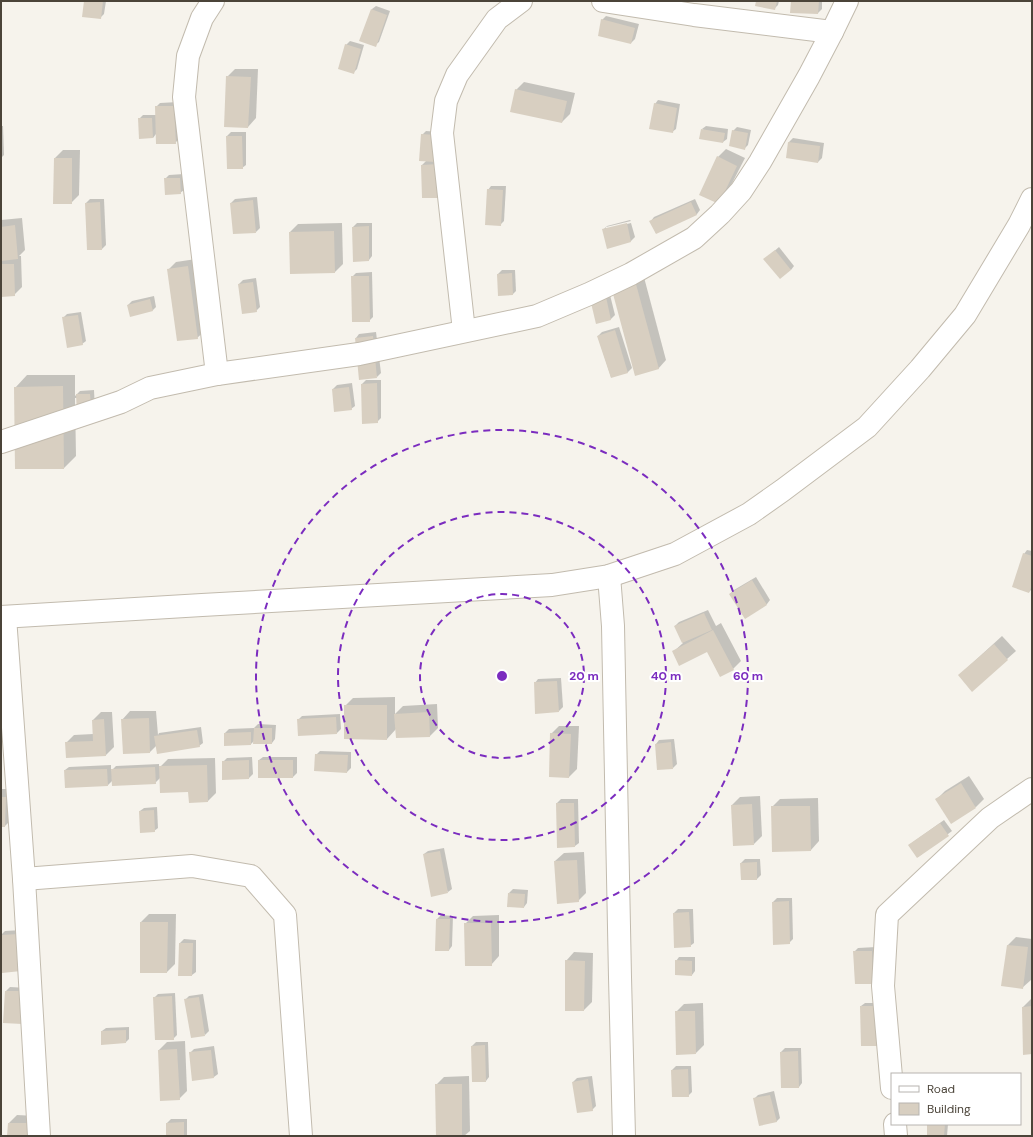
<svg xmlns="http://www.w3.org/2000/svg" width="1033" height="1137" viewBox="0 0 1033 1137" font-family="'DM Sans',sans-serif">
<rect width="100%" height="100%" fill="#f6f3ec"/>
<g fill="#0003">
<polygon points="85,1 106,1 104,14 100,18"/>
<polygon points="710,1 725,1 724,2"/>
<polygon points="757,1 779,1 778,5 774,9"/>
<polygon points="792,1 822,1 822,9 818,13"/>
<polygon points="376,6 390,11 379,42 375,45 372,9"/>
<polygon points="606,16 639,24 635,39 631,43 602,20"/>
<polygon points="350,41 364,45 357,69 353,73 346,45"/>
<polygon points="235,69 258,69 256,118 248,127 227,77"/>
<polygon points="524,82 575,93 570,114 562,122 516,90"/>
<polygon points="658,100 680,104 676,129 672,132 655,104"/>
<polygon points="178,102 179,139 175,143 156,134 153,138 139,119 143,115 156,115 156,107 160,103"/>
<polygon points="1,126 3,126 4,155 1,158"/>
<polygon points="706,126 728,129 727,139 723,142 702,129"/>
<polygon points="737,127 751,130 748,145 744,149 733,131"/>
<polygon points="426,131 440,132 439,197 422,165 427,160 422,135"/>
<polygon points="231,132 246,132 246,165 242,168 227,136"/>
<polygon points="793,138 824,143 822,158 818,162 787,157 789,142"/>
<polygon points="726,149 745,158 726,195 718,203 718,157"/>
<polygon points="63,150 80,150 79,195 71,203 54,203 55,158"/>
<polygon points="184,174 184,190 180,193 165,179 169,175"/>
<polygon points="491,186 506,186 504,221 500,225 488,190"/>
<polygon points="257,197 260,228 256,232 231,203 235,199"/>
<polygon points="90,199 104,199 106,245 102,249 86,203"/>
<polygon points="695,199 700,210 697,214 656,233 651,221 654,217"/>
<polygon points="22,218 25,250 19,256 21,256 22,287 14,295 1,296 1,220"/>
<polygon points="630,220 631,221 606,227 606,229 631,223 635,237 631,241 608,247 603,230 607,226"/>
<polygon points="342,223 343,264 335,272 290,232 298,224"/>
<polygon points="357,223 372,223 372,256 369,260 353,227"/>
<polygon points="779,247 794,266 791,270 765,259"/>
<polygon points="196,259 206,330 197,338 168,270 176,262"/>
<polygon points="641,266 666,360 658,369 610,279"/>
<polygon points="502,270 515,270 516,291 513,294 499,295 498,274"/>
<polygon points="372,272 373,317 369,321 352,277 356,273"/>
<polygon points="256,278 260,307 256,311 239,284 243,280"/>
<polygon points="606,279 615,315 611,319 597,323"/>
<polygon points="154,296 156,307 153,310 128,305 132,301"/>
<polygon points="81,312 86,341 82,344 63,318 67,314"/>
<polygon points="619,327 632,368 628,372 611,377 598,336 602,332"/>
<polygon points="376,332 381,373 377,377 356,338 359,334"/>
<polygon points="27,375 75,375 75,396 80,391 94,390 95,410 77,398 75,398 76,456 64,468 15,388"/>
<polygon points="366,380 381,380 381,418 377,422 362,384"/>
<polygon points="352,383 355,406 351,409 333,389 337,385"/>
<polygon points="1027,550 1032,551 1032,589 1029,592 1024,554"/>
<polygon points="756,577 770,600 767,604 745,618 730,594 734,590"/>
<polygon points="708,610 716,626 721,623 741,661 733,669 707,650 673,652 683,643 675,626 679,622"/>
<polygon points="1002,636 1016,651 972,690 967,668"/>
<polygon points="561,678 563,707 559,711 535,683 538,679"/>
<polygon points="395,697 395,714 403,706 437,704 438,728 430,736 396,729 387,739 345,706 353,698"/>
<polygon points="130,711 156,711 158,735 159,733 201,727 203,743 199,746 157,745 150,752 124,753 122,720"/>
<polygon points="101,712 112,712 114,747 106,755 66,743 74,735 93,734 93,720"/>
<polygon points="340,714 341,729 337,733 298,720 302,716"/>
<polygon points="258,724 276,725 275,739 272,743 254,741 251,744 225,733 229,729 254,728"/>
<polygon points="559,726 579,726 577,769 569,777 551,734"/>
<polygon points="674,739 677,764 673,768 656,744 659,740"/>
<polygon points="320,751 351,752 351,768 347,772 316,755"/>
<polygon points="252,757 253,774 249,778 223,762 227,758"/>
<polygon points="263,757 297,757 297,773 293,777 259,760"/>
<polygon points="215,758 216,793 208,801 189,791 161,777 155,783 113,780 108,785 65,770 69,767 111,765 111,771 116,766 159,764 159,768 168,759"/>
<polygon points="969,776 984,799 976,807 937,799 945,791"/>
<polygon points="1,789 14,789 13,818 5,826 1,826"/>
<polygon points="760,796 762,836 754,844 732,805 740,797"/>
<polygon points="818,798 819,841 811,850 772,807 780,799"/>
<polygon points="561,799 578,799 579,843 575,846 557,803"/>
<polygon points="157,807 158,828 154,831 140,811 144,808"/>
<polygon points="944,820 952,831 918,857 909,845"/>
<polygon points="444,848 452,889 448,892 424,854 428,851"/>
<polygon points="584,852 586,893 578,901 555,861 564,853"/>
<polygon points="745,859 760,859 761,875 757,879 741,863"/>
<polygon points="513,889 528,890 527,903 524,907 509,893"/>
<polygon points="777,898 792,898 793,939 789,943 773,902"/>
<polygon points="678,909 693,909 694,943 690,946 674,913"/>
<polygon points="149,914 176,914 175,964 167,972 141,922"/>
<polygon points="441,915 453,916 452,946 449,950 437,919"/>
<polygon points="499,915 499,956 491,965 465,924 473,916"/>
<polygon points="22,930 3,972 1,935 5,931"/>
<polygon points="1016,937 1032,939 1032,969 1031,980 1022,988 1008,945"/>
<polygon points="184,939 196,940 196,972 192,975 180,943"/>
<polygon points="876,947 876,979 855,951 858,948"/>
<polygon points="574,952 593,953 592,1002 584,1010 566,961"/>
<polygon points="679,957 695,957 695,971 692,975 676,961"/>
<polygon points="10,987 28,988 26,1019 6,991"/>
<polygon points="175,993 177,1035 173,1039 154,998 158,994"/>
<polygon points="203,994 209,1031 205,1035 185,1000 189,996"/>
<polygon points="1031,999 1032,999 1032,1053 1023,1007"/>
<polygon points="703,1003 704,1045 696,1053 676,1012 684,1004"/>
<polygon points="865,1003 880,1003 881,1042 877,1046 862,1046 861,1006"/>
<polygon points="129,1027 129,1039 126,1042 102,1031 106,1028"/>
<polygon points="185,1041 187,1091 179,1099 159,1050 167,1042"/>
<polygon points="476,1042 488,1042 489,1077 486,1081 472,1046"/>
<polygon points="214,1046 218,1074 214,1077 193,1080 190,1053 194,1049"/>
<polygon points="785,1048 801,1048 802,1083 799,1087 782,1087 781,1052"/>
<polygon points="676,1066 691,1066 692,1092 688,1096 672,1070"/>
<polygon points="469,1076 470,1131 464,1136 437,1136 436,1085 444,1077"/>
<polygon points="592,1076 596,1106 592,1110 573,1082 577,1078"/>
<polygon points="774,1091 780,1118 776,1122 754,1099 758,1095"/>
<polygon points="17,1115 36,1116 35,1136 8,1136 9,1123"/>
<polygon points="171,1119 187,1119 187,1136 167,1136 167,1123"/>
<polygon points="928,1124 948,1124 947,1136 928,1136"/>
</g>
<g fill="#d8cfc1">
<polygon points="84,1 103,1 101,19 82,17"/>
<polygon points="756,1 777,1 775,10 755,6"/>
<polygon points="791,1 819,1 818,14 790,13"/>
<polygon points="371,9 387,15 376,47 359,41"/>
<polygon points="601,19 635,28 631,44 598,36"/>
<polygon points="345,44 361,49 354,74 338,69"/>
<polygon points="226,76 251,77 248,128 224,127"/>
<polygon points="515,89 567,101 562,123 510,112"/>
<polygon points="654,103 677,108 673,133 649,129"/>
<polygon points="155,106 174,106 176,144 156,144"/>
<polygon points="138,118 152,118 153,138 139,139"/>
<polygon points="701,129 725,133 723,143 699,139"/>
<polygon points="732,130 748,133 745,150 729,146"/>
<polygon points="421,134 437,135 436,162 419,161"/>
<polygon points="226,136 242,136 243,169 227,169"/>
<polygon points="788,142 820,146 818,163 786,158"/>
<polygon points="717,156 737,166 719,204 699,195"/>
<polygon points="54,158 72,158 72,204 53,204"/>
<polygon points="439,164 440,198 422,198 421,165"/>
<polygon points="164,178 180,178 181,194 165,195"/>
<polygon points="487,189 503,190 501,226 485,225"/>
<polygon points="253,200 256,233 233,234 230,203"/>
<polygon points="100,202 102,250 87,250 85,203"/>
<polygon points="691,202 697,215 656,234 649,221"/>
<polygon points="627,223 631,242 607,249 602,229"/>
<polygon points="15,225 18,259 1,261 1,227"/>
<polygon points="369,226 369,261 353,262 352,227"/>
<polygon points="334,231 335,273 290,274 289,232"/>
<polygon points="775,250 791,270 780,279 763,259"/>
<polygon points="1,264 14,264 15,296 1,297"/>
<polygon points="188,266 198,339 177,341 167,269"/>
<polygon points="512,273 513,295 498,296 497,274"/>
<polygon points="633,273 659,369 635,376 609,279"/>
<polygon points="351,276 369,276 370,322 352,322"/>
<polygon points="253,282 257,312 242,314 238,284"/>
<polygon points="603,283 611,320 596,324 587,286"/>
<polygon points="150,299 153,311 130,317 127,305"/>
<polygon points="78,315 83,345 67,348 62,317"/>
<polygon points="615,330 628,373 611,378 597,336"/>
<polygon points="373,336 377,378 359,380 355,338"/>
<polygon points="377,383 378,423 362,424 361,384"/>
<polygon points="63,386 64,469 15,469 14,387"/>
<polygon points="349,387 352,410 334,412 332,389"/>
<polygon points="76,394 90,394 92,414 77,415"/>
<polygon points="1023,553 1032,556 1032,585 1029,593 1012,587"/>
<polygon points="752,580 767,605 745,619 729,594"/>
<polygon points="704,613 712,630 682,643 674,626"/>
<polygon points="713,630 734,670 720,677 707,652 679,666 672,651"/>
<polygon points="994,644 1008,660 972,692 958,675"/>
<polygon points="557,681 559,712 535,714 534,682"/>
<polygon points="344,705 387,705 387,740 344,739"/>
<polygon points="429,712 430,737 396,738 394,714"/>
<polygon points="336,717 337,734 298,736 297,719"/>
<polygon points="149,718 150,753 123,754 121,719"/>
<polygon points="104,719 106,756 66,758 65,742 93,741 92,720"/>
<polygon points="254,728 272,728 272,744 253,744"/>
<polygon points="197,730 200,747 157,754 154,736"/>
<polygon points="251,732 251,745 224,746 224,733"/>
<polygon points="550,733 571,734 569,778 549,777"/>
<polygon points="671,742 673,769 657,770 655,744"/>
<polygon points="315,754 348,755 347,773 314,771"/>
<polygon points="249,760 249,779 222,780 222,761"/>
<rect x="258" y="760" width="35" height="18"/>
<polygon points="207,765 208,802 189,803 188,792 160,793 159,766"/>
<polygon points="155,767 156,784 112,786 111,769"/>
<polygon points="107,769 108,786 65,788 64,770"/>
<polygon points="961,783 976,808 951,824 935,799"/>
<polygon points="1,797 6,797 5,827 1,827"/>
<polygon points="556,803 574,803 575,847 557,848"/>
<polygon points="752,804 754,845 733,846 731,805"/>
<polygon points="771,806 810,806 811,851 772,852"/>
<polygon points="154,810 155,832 140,833 139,811"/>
<polygon points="940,823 949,836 917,858 908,845"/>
<polygon points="440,851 448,893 431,897 423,854"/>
<polygon points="577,860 579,902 557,904 554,861"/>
<polygon points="757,862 757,880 741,880 740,863"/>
<polygon points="508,893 525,894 524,908 507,907"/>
<polygon points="789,901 790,944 773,945 772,902"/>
<polygon points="689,912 691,947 674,948 673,913"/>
<polygon points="436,919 450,919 449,951 435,951"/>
<polygon points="140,922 168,922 167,973 140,973"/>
<polygon points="464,923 491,923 492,966 465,966"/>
<polygon points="19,934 21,971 2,973 1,935"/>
<polygon points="179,943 193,943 192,976 178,976"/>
<polygon points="1007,945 1028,947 1023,989 1001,986"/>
<polygon points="853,951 872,951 873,984 855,984"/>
<polygon points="565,960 585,961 584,1011 565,1011"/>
<polygon points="675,960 692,961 692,976 675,975"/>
<polygon points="5,991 24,991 22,1024 3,1023"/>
<polygon points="172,996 174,1040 155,1040 153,997"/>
<polygon points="199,997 205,1036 191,1038 184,999"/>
<polygon points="860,1006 877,1006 877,1046 861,1046"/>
<polygon points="1032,1006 1032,1054 1023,1055 1022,1007"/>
<polygon points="675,1011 695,1011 696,1054 676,1055"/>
<polygon points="126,1030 126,1043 101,1045 101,1031"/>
<polygon points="485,1045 486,1082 472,1082 471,1046"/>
<polygon points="177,1049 180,1100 160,1101 158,1050"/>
<polygon points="211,1050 214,1078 192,1081 189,1052"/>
<polygon points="798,1051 799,1088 781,1088 780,1052"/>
<polygon points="688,1069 689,1097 672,1097 671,1070"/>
<polygon points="588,1079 593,1111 577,1113 572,1082"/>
<polygon points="435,1084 462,1084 462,1136 436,1136"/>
<polygon points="770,1095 777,1122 759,1126 753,1098"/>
<polygon points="184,1122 184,1136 166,1136 166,1123"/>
<polygon points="8,1123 29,1123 28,1136 7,1136"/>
<polygon points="927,1124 945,1124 944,1136 927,1136"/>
</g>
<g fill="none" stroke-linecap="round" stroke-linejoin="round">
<g stroke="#c2bbae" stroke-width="24">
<g id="minor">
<polyline points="213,1 202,18 188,56 184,97 217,374"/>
<polyline points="603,1 694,15 832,32"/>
<polyline points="464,331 442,133 446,101 457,75 497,19 521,1"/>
<polyline points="1,442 121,402 150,388 217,374 359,354 537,316 589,294 631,274 694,238 720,214 741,191 760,162 809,76 832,32 847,1"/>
<polyline points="609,576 613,626 620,977 624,1136"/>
<polyline points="5,617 24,879 39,1136"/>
<polyline points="24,879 192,866 251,876 285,915 301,1136"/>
<polyline points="892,1088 883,986 887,915 990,818 1032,789"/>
<polyline points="895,1124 896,1136"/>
</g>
</g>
<g stroke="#c2bbae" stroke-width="24">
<polyline id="tertiary" points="1,617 202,605 552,585 609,576 675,554 749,514 783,490 867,427 920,369 965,315 1019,225 1032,199"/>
</g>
<use href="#minor" stroke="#fff" stroke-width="22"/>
<use href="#tertiary" stroke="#fff" stroke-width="22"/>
</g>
<g fill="none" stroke="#7b2cbf" stroke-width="2" stroke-dasharray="7 5">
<circle cx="502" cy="676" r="82"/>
<circle cx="502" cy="676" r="164"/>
<circle cx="502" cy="676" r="246"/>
</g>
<circle cx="502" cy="676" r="6" fill="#7b2cbf" stroke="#fff" stroke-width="2"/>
<g font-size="12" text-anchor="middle" font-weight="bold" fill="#7b2cbf" stroke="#fff" stroke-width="4" stroke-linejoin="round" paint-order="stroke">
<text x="584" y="680">20 m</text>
<text x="666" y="680">40 m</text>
<text x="748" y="680">60 m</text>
</g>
<rect width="1033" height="1137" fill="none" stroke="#4b4439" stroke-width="4"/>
<rect x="891" y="1073" width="130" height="52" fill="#ffffff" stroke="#b7b4b0"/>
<rect x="899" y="1086" width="20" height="6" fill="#ffffff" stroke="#b7b4b0"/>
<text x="927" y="1093" font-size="12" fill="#4b4439">Road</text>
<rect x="899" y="1103" width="20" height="12" fill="#d8cfc1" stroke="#b7b4b0"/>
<text x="927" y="1113" font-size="12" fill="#4b4439">Building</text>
</svg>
